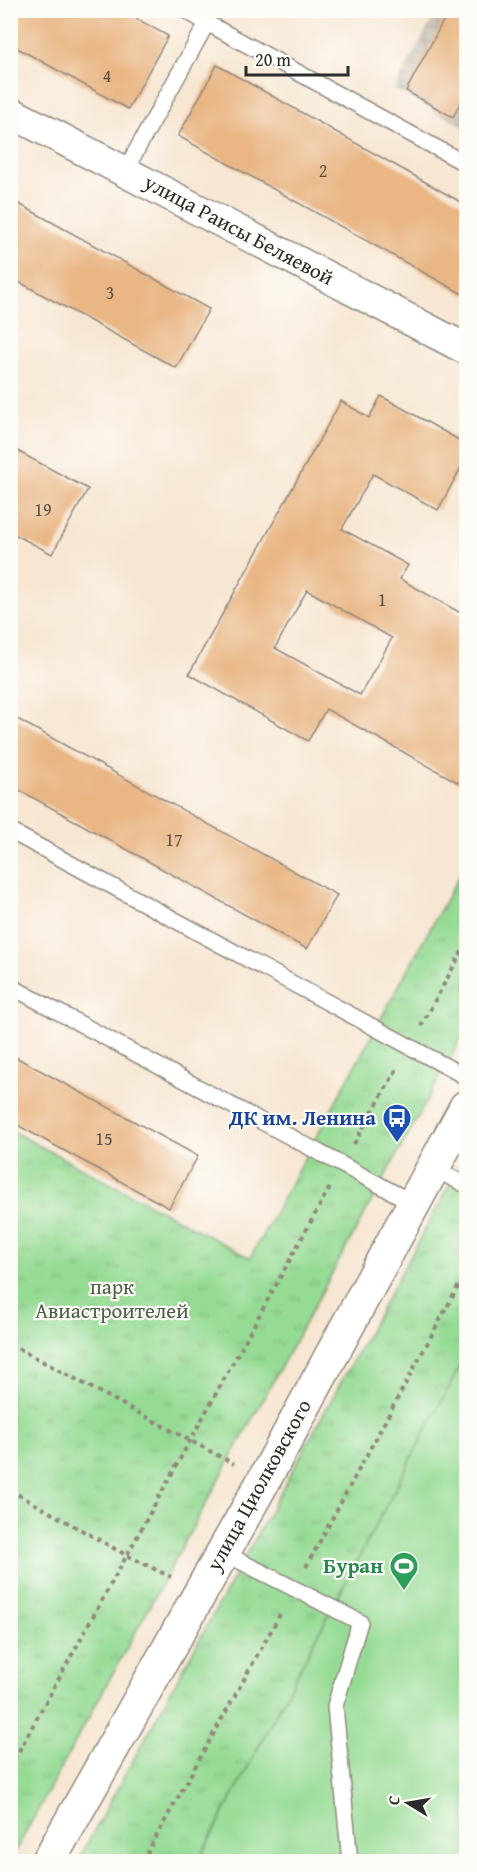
<svg xmlns="http://www.w3.org/2000/svg" width="477" height="1872" viewBox="0 0 477 1872" font-family="'Gentium Book Plus',serif">
<defs>
<pattern id="industrial-grid" width="8" height="8" patternUnits="userSpaceOnUse" patternTransform="scale(1.5)"><rect width="8" height="8" fill="#cbc3b8"/><path d="M0 4h8M4 0v8" fill="none" stroke="#aea89e"/></pattern>
<pattern id="grass-tufts" width="24" height="20" patternUnits="userSpaceOnUse" patternTransform="scale(1.5)"><rect width="24" height="20" fill="#96db94"/><path d="M3 7l-1-3M5 7V3M7 7l1-3M15 17l-1-3M17 17v-4M19 17l1-3" fill="none" stroke="#81bc80"/></pattern>
</defs>
<rect width="100%" height="100%" fill="#fdfcf7"/>
<filter id="ink" filterUnits="userSpaceOnUse"><feTurbulence type="fractalNoise" baseFrequency=".0167" numOctaves="2"/><feDisplacementMap in="SourceGraphic" scale="12" xChannelSelector="R" yChannelSelector="G"/><feConvolveMatrix kernelMatrix="1 2 1 2 8 2 1 2 1" color-interpolation-filters="sRGB"/></filter>
<filter id="wash" filterUnits="userSpaceOnUse"><feTurbulence type="fractalNoise" baseFrequency=".008" numOctaves="4" result="noise"/><feDisplacementMap in="SourceGraphic" scale="24" xChannelSelector="R" yChannelSelector="G"/><feGaussianBlur stdDeviation="1.35" result="paint"/><feColorMatrix in="noise" values="0 0 0 0 0 0 0 0 0 0 0 0 0 0 0 0 0 1.4 0 .05"/><feComposite in="paint" operator="in"/></filter>
<g filter="url(#wash)">
<rect width="100%" height="100%" fill="#f7e6d2"/>
<polygon fill="url(#industrial-grid)" points="437,11 466,11 466,128 394,89"/>
<g fill="url(#grass-tufts)" stroke="#608360" stroke-width="1.5">
<polygon points="466,863 466,1029 10,1861 10,1130 250,1258"/>
<polygon points="466,1155 466,1355 198,1861 77,1862"/>
</g>
<polygon fill="#96db94" stroke="#608360" stroke-width="1.5" points="466,1355 466,1861 198,1862"/>
<g id="blocks">
<g fill="#e9b684" fill-rule="evenodd">
<polygon points="10,10 121,10 168,36 128,109 10,44"/>
<polygon points="449,10 466,10 466,92 453,117 406,91"/>
<polygon points="217,65 466,205 466,296 178,136"/>
<polygon points="10,199 209,309 176,368 10,277"/>
<path d="M381,396L466,444V458L438,510L373,474L342,529L408,565L400,579L466,616V787L326,709L308,741L189,674L341,401L369,418ZM307,590L392,638L360,695L275,648Z"/>
<polygon points="10,447 88,489 52,554 10,532"/>
<polygon points="10,715 337,895 307,949 10,785"/>
<polygon points="10,1054 198,1156 169,1208 10,1121"/>
</g>
</g>
</g>
<g filter="url(#ink)">
<use href="#blocks" fill-opacity="0" stroke="#91887e" stroke-width="1.5"/>
<g fill="none" stroke-linecap="round" stroke-linejoin="round">
<g stroke="#91887e" stroke-width="18">
<g id="service">
<polyline points="185,10 207,23"/>
<polyline points="125,171 207,23 466,164"/>
<polyline points="10,831 466,1077"/>
<polyline points="10,986 413,1203"/>
<polyline points="432,1168 466,1185"/>
<polyline points="222,1552 360,1622 335,1706 350,1862"/>
</g>
</g>
<g stroke="#91887e" stroke-width="33">
<polyline id="minor" points="10,112 466,349"/>
</g>
<g stroke="#91887e" stroke-width="36">
<polyline id="tertiary" points="48,1862 264,1480 466,1107"/>
</g>
<g stroke="#91887e" stroke-width="4" stroke-dasharray="4.5 4.5" stroke-linecap="butt">
<polyline points="421,1026 466,944"/>
<polyline points="354,1144 398,1067"/>
<polyline points="10,1344 234,1464"/>
<polyline points="10,1490 126,1555 171,1577"/>
<polyline points="306,1567 466,1272"/>
<polyline points="10,1767 330,1187"/>
<polyline points="142,1862 282,1611"/>
</g>
<use href="#service" stroke="#fff" stroke-width="15"/>
<use href="#minor" stroke="#fff" stroke-width="30"/>
<use href="#tertiary" stroke="#fff" stroke-width="33"/>
</g>
</g>
<defs>
<g id="bus-pin" transform="scale(1.5)"><path d="M0 17L-7.5 6A9.5 9.5 0 1 1 7.5 6Z" fill="#1a4fb4" stroke="#fdfcf7"/><path d="M-5-6H5V4H4V6H2V4H-2V6H-4V4H-5ZM-3.5-4V0h7V-4ZM-3.5 1.2v1.5H-2V1.2ZM2 1.2v1.5H3.5V1.2Z" fill="#fff"/></g>
<g id="stadium-pin" transform="scale(1.5)"><path d="M0 17L-7.5 6A9.5 9.5 0 1 1 7.5 6Z" fill="#2e9e5b" stroke="#fdfcf7"/><path d="M0-5a6.5 5 0 1 0 0 10a6.5 5 0 1 0 0-10ZM-3.5-1.8h7v3.6h-7Z" fill="#fff"/></g>
</defs>
<g fill-rule="evenodd">
<use href="#bus-pin" x="397" y="1118"/>
<use href="#stadium-pin" x="404" y="1566"/>
</g>
<g text-anchor="middle" stroke-width="4.5" stroke-linejoin="round" paint-order="stroke">
<g font-size="18" fill="#5a4e41">
<text x="107" y="82">4</text>
<text x="323" y="177">2</text>
<text x="110" y="299">3</text>
<text x="43" y="516">19</text>
<text x="382" y="606">1</text>
<text x="174" y="846">17</text>
<text x="104" y="1145">15</text>
</g>
<g font-size="21" fill="#2b2b2b" stroke="#fdfcf7">
<text transform="translate(239 230) rotate(28)" y="7">улица Раисы Беляевой</text>
<text transform="translate(259 1485) rotate(-61)" y="7">улица Циолковского</text>
</g>
<g font-size="21" font-weight="bold" fill="#164399" stroke="#fdfcf7" text-anchor="end">
<text x="376" y="1125">ДК им. Ленина</text>
</g>
<g font-size="21" fill="#4b604a" stroke="#fdfcf7">
<text x="112" y="1294">парк<tspan x="112" dy="24">Авиастроителей</tspan></text>
</g>
<g font-size="21" font-weight="bold" fill="#27864d" stroke="#fdfcf7" text-anchor="end">
<text x="383" y="1573">Буран</text>
</g>
</g>
<rect width="477" height="1872" fill="none" stroke="#fdfcf7" stroke-width="36"/>
<g transform="translate(408 1803) rotate(281)" stroke="#fdfcf7" stroke-width="4.5" paint-order="stroke">
<path d="M0-4.5L10 22L0 15L-10 22Z" fill="#2b2b2b"/>
<text y="-9" font-size="16" font-weight="bold" text-anchor="middle" fill="#2b2b2b">С</text>
</g>
<path d="M246 66v9h102v-9" fill="none" stroke="#2b2b2b" stroke-width="3"/>
<text x="255" y="66" font-size="18" fill="#2b2b2b" stroke="#fdfcf7" stroke-width="4.5" paint-order="stroke">20 m</text>
</svg>
